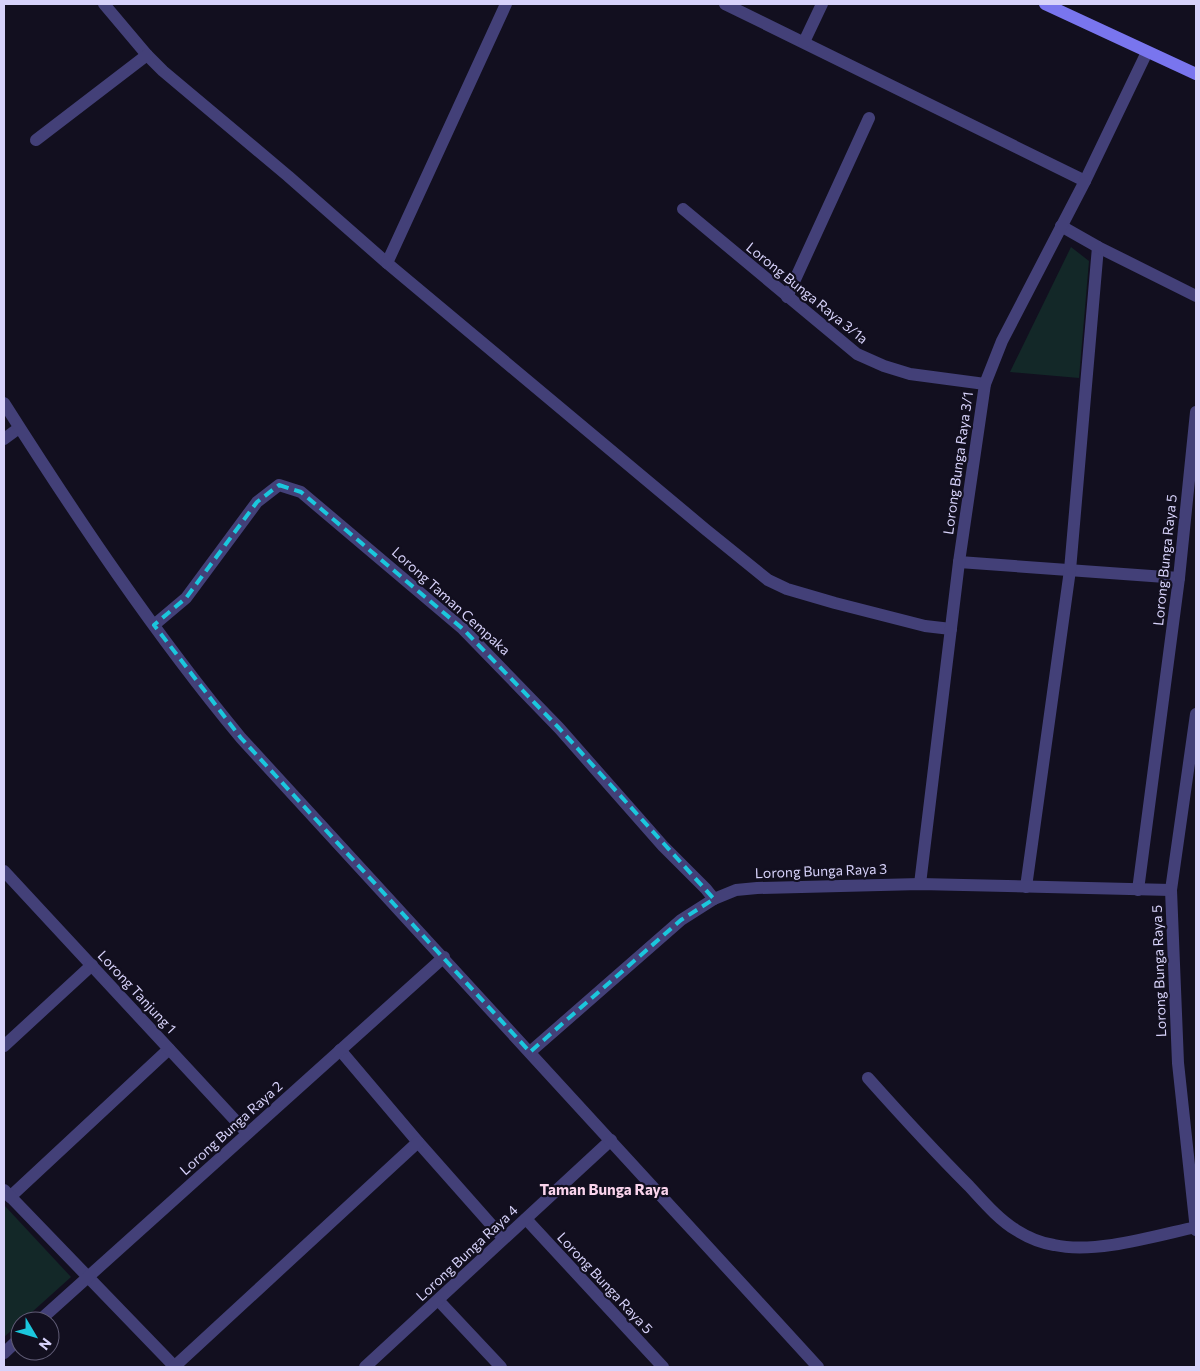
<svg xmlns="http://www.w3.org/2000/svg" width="1200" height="1371" viewBox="0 0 1200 1371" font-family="Commissioner,sans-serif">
<rect width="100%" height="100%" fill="#120f1f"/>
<g fill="#132828">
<polygon points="1071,247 1089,261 1079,378 1010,372"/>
<polygon points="4,1205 71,1277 22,1321 20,1321 20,1323 4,1337"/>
</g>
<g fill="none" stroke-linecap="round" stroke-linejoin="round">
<g stroke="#434078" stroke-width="12">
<polyline points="725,4 1085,181"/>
<polyline points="804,42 822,4"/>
<polyline points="959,562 1179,578"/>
<polyline points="1026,887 1070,570 1098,247"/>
<polyline points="340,1050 418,1142 503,1238"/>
<polyline points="10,1197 169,1049"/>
<polyline points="438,1300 501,1367"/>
</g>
<g stroke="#434078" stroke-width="12">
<polyline points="104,4 147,55 163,71 288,176 387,263 705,529 768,580 787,589 835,603 925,626 951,629"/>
<polyline points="36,140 147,55"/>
<polyline points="683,209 857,354 884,366 910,374 985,384"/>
<polyline points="1061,226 1098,247 1196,296"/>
<polyline points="387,263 506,4"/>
<polyline points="787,297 869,118"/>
<polyline points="4,439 19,428"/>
<polyline points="154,625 186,598 257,502 279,485 301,492 463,629 559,728 663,846 706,889 714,899"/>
<polyline points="1196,714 1171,890 1178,1063 1196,1230"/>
<polyline points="4,871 247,1133"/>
<polyline points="920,884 959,562 985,384 1002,341 1085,181 1147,52"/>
<polyline points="1138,890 1179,578 1196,412"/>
<polyline points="4,1046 92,965"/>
<polyline points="530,1052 681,920 714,899 736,890 757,888 920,884 1171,890"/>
<path d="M868,1078C901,1115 934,1151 969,1186C983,1201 998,1219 1016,1230C1027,1237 1041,1243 1054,1245C1096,1254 1155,1236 1196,1227"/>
<polyline points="4,1190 175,1367"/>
<polyline points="526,1219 663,1367"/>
<polyline points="39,1321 444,957"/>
<polyline points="4,1353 20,1338"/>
<polyline points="174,1367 418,1142"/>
<polyline points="365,1367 611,1140"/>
</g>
<path stroke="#434078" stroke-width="12" d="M4,403C77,518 154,633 241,738L818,1367"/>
<polyline stroke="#7975ee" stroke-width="12" points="1045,4 1196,74"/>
</g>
<path fill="none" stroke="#1bc7dd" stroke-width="4" stroke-dasharray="10 6" stroke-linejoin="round" d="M279,485L301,492L463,629L559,728L714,899L681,920L530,1052L241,738L154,625L186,598L257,502Z"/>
<g text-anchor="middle" stroke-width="4.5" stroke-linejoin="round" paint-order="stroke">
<g font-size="14" fill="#d7d2fa" stroke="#120f1f">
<text transform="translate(807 293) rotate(39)" y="5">Lorong Bunga Raya 3/1a</text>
<text transform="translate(958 463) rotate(-82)" y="5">Lorong Bunga Raya 3/1</text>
<text transform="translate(1165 560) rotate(-84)" y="5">Lorong Bunga Raya 5</text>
<text transform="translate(451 601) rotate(42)" y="5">Lorong Taman Cempaka</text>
<text transform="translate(821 871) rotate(-2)" y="5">Lorong Bunga Raya 3</text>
<text transform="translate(1159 971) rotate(-92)" y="5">Lorong Bunga Raya 5</text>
<text transform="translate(137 992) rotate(47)" y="5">Lorong Tanjung 1</text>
<text transform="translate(231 1128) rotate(-42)" y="5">Lorong Bunga Raya 2</text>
<text transform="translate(467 1253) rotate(-43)" y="5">Lorong Bunga Raya 4</text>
<text transform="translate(605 1283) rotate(47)" y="5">Lorong Bunga Raya 5</text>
</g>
<g font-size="15" font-weight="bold" fill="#fad4ec" stroke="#120f1f">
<text x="604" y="1195">Taman Bunga Raya</text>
</g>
</g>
<rect width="1200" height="1371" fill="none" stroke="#d7d2fa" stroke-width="10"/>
<g transform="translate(35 1336) rotate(128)"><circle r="24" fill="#120f1f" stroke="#615d77"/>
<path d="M0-4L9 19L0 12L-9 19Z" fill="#1bc7dd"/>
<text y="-8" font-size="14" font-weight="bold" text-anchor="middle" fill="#d7d2fa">N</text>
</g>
</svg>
